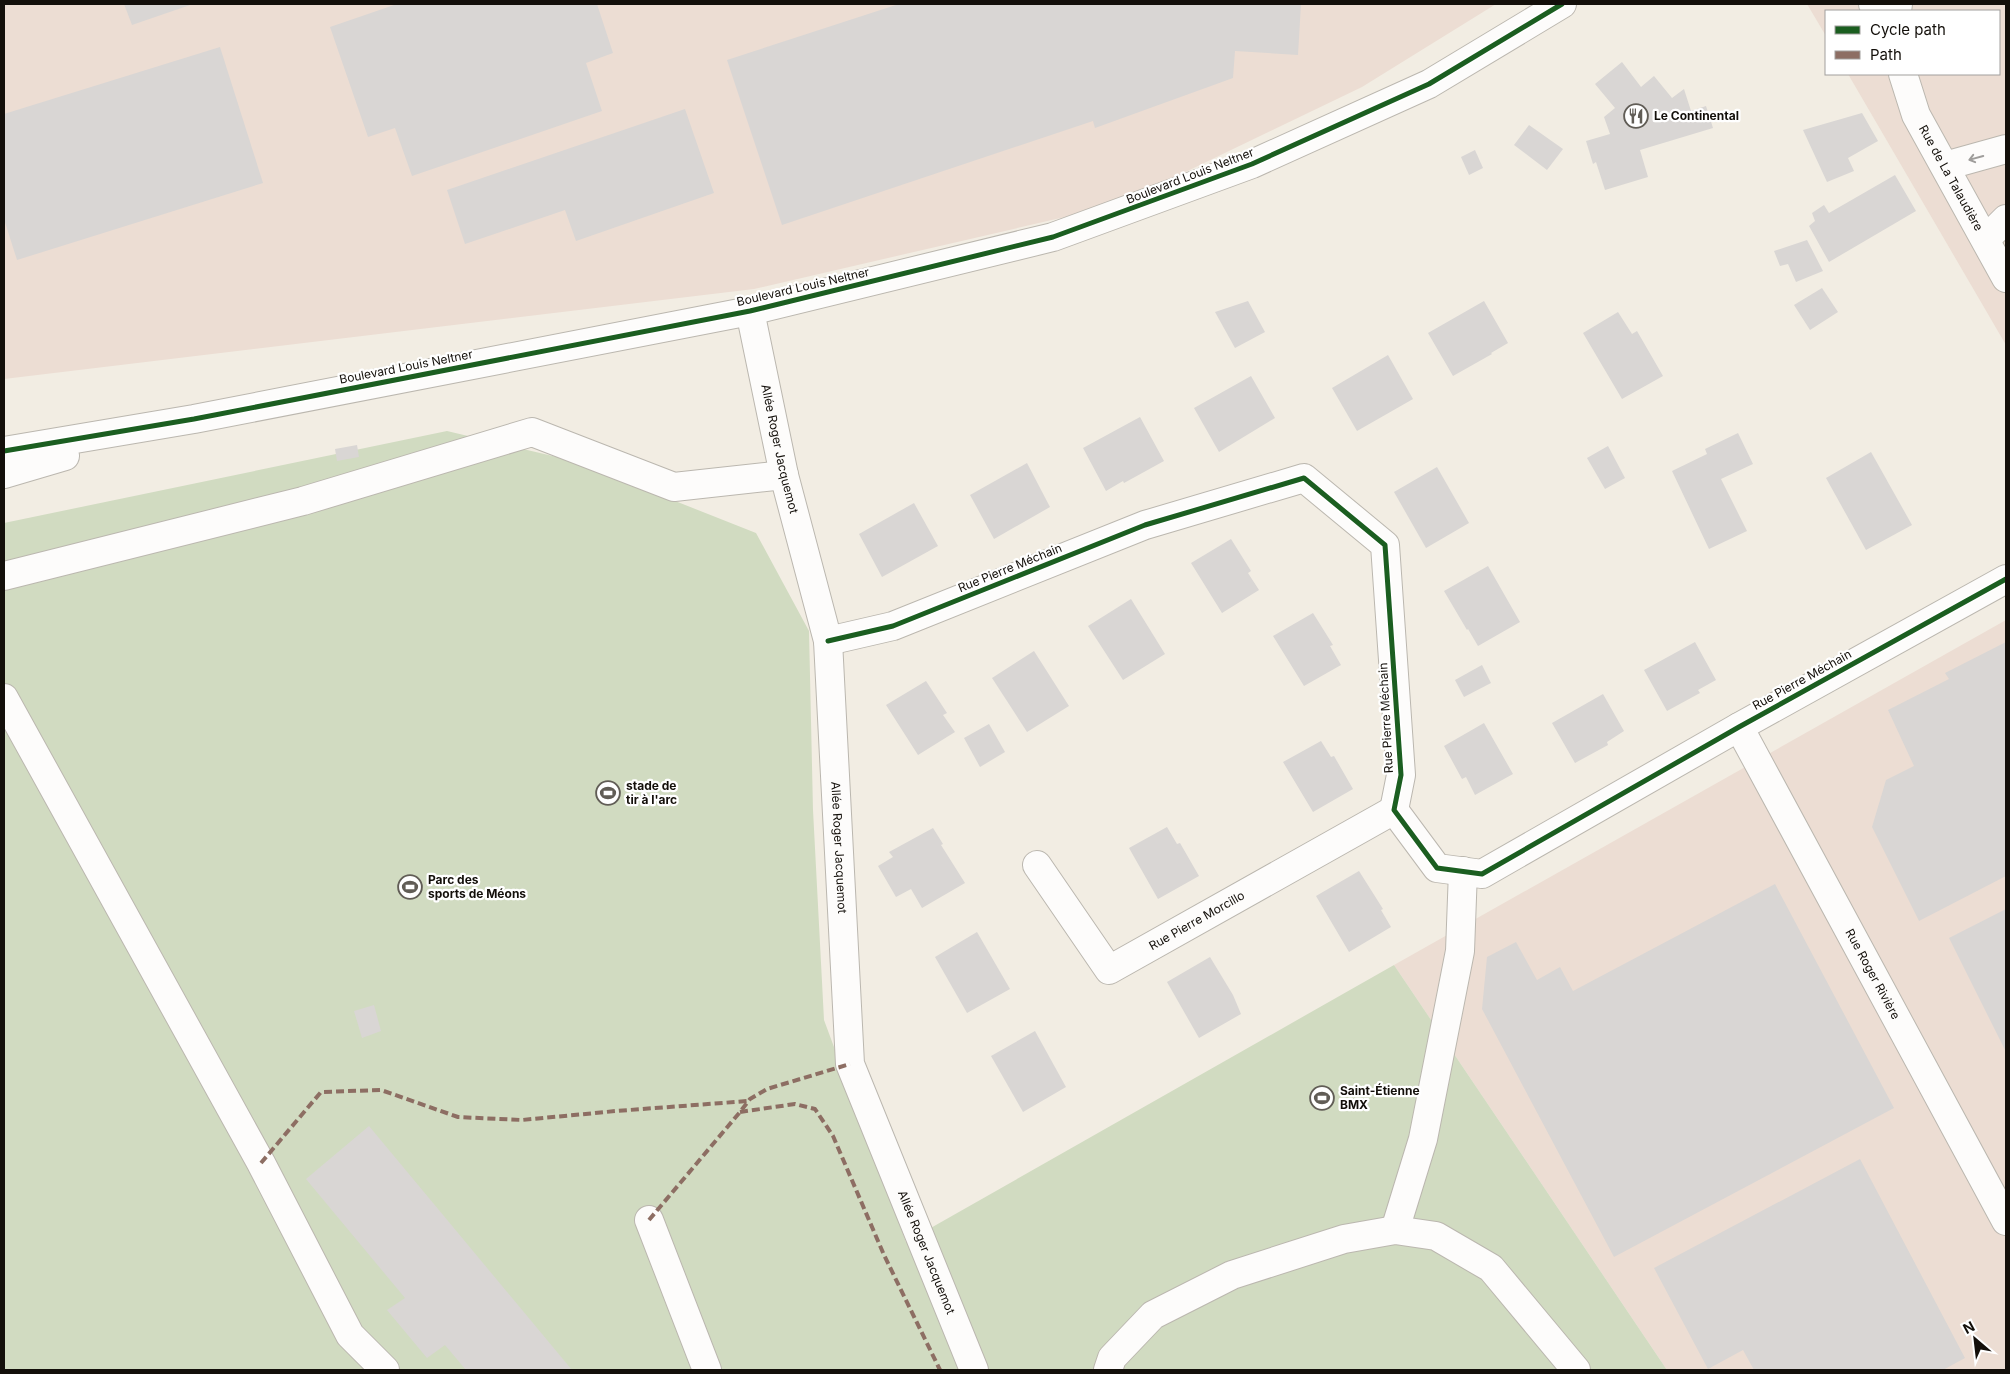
<svg xmlns="http://www.w3.org/2000/svg" width="2010" height="1374" viewBox="0 0 2010 1374" font-family="Inter,sans-serif">
<rect width="100%" height="100%" fill="#f2ede3"/>
<g fill="#ecddd3">
<polygon points="4,4 1496,4 1362,87 1117,205 754,289 4,379"/>
<polygon points="1807,4 2006,4 2006,345 1848,74 1999,74 1999,11 1826,11 1826,36"/>
<polygon points="2006,620 2006,1370 1667,1370 1394,965"/>
</g>
<polygon fill="#d1dbc1" points="447,431 574,461 756,533 809,631 813,810 824,1020 906,1242 1394,965 1667,1370 4,1370 4,523"/>
<g fill="#d9d6d4">
<polygon points="124,4 193,4 132,25"/>
<polygon points="397,4 597,4 613,53 586,63 602,111 412,176 395,128 368,137 330,27"/>
<polygon points="899,4 1301,4 1298,55 1235,51 1233,78 1095,128 1093,121 782,225 727,60"/>
<polygon points="220,47 263,183 17,260 4,219 4,114"/>
<polygon points="1622,62 1641,87 1654,76 1672,98 1684,89 1691,111 1706,106 1713,128 1640,150 1648,177 1605,190 1596,162 1593,164 1586,141 1610,134 1604,117 1615,108 1595,84"/>
<polygon points="685,109 714,193 576,241 565,210 465,244 447,190"/>
<polygon points="1862,113 1878,141 1848,158 1854,171 1827,182 1803,130"/>
<polygon points="1529,125 1563,149 1547,170 1514,145"/>
<polygon points="1475,150 1483,168 1469,175 1461,157"/>
<polygon points="1895,175 1916,211 1829,262 1809,226 1815,221 1812,213 1824,205 1829,213"/>
<polygon points="1807,240 1823,271 1796,282 1788,264 1780,266 1774,251"/>
<polygon points="1822,288 1838,312 1810,330 1794,305"/>
<polygon points="1248,301 1265,332 1235,348 1215,312"/>
<polygon points="1484,301 1508,343 1491,353 1492,354 1453,376 1428,333"/>
<polygon points="1618,312 1632,334 1637,331 1663,376 1622,399 1583,333"/>
<polygon points="1388,355 1413,399 1357,431 1332,388"/>
<polygon points="1251,376 1275,418 1219,452 1194,408"/>
<polygon points="1140,417 1164,461 1124,483 1123,481 1106,491 1083,448"/>
<polygon points="1738,433 1753,464 1721,479 1747,531 1709,549 1672,471 1707,454 1705,449"/>
<polygon points="357,445 359,457 337,461 335,449"/>
<polygon points="1608,446 1625,478 1605,489 1587,458"/>
<polygon points="1871,452 1912,525 1866,550 1826,478"/>
<polygon points="1027,463 1050,507 994,539 970,495"/>
<polygon points="1437,467 1469,523 1426,548 1394,492"/>
<polygon points="914,503 938,546 882,577 859,534"/>
<polygon points="1231,539 1251,571 1248,573 1259,590 1222,613 1191,563"/>
<polygon points="1488,566 1520,622 1478,646 1468,629 1467,630 1444,591"/>
<polygon points="1131,599 1165,654 1123,680 1088,626"/>
<polygon points="1313,613 1333,645 1330,646 1341,665 1304,686 1273,636"/>
<polygon points="1695,642 1716,680 1698,690 1700,693 1667,711 1644,670"/>
<polygon points="2006,642 2006,876 1919,921 1872,827 1886,780 1914,766 1888,710 1949,679 1945,673"/>
<polygon points="1034,651 1069,706 1027,732 992,678"/>
<polygon points="1482,665 1491,683 1464,697 1455,680"/>
<polygon points="926,681 947,713 943,715 955,732 918,755 886,705"/>
<polygon points="1603,694 1624,731 1607,742 1608,745 1575,763 1552,723"/>
<polygon points="1484,723 1513,774 1475,795 1466,777 1462,779 1444,746"/>
<polygon points="989,724 1005,752 980,767 964,738"/>
<polygon points="1321,741 1331,757 1334,756 1353,789 1313,812 1283,762"/>
<polygon points="1167,827 1177,844 1180,843 1199,876 1158,899 1129,848"/>
<polygon points="933,828 943,844 941,845 965,883 922,908 911,889 896,897 878,866 893,857 889,852"/>
<polygon points="1359,871 1383,909 1381,910 1391,927 1349,952 1316,896"/>
<polygon points="1775,884 1894,1108 1614,1257 1482,1009 1487,957 1516,942 1537,980 1560,967 1573,991"/>
<polygon points="2006,909 2006,1052 1949,938"/>
<polygon points="977,932 1010,989 967,1013 935,957"/>
<polygon points="1210,957 1233,995 1241,1014 1199,1038 1167,982"/>
<polygon points="374,1005 381,1031 362,1038 354,1011"/>
<polygon points="1035,1031 1066,1087 1023,1112 991,1056"/>
<polygon points="369,1126 572,1370 466,1370 445,1345 427,1358 387,1310 405,1298 306,1179"/>
<polygon points="1860,1159 1965,1358 1943,1370 1754,1370 1743,1350 1708,1369 1654,1268"/>
</g>
<g fill="none" stroke-linecap="round" stroke-linejoin="round">
<g stroke="#bbb7af" stroke-width="30">
<g id="minor">
<polyline points="1873,4 1877,11"/>
<polyline points="1897,11 1898,4"/>
<path id="s1" d="M1903,74L1916,115L2006,278"/>
<polyline points="1945,166 2006,149"/>
<polyline points="1986,239 2006,219"/>
<path id="s2" d="M750,311L784,475L828,641L850,1064L974,1370"/>
<polyline points="4,451 194,419 750,311 1053,237 1252,164 1429,84 1562,4"/>
<polyline points="4,474 65,456"/>
<polyline points="4,576 303,501 532,432 674,487 784,475"/>
<polyline points="828,641 893,626 1145,525 1304,478 1385,545 1401,775 1394,810 1437,868 1482,874 1739,727 2006,579"/>
<polyline points="4,698 261,1163 350,1335 385,1370"/>
<path id="s3" d="M1739,727L2006,1221"/>
<path id="s4" d="M1037,865L1109,970L1394,810"/>
<polyline points="649,1220 707,1370"/>
<polyline points="1395,1230 1423,1139 1460,951 1463,871"/>
<polyline points="1108,1370 1112,1358 1153,1315 1232,1275 1344,1239 1395,1230 1436,1236 1491,1268 1576,1370"/>
</g>
</g>
<use href="#minor" stroke="#fdfcfb" stroke-width="28"/>
<g stroke="#8d6e63" stroke-width="4" stroke-dasharray="8 4" stroke-linecap="butt">
<polyline points="740,1112 795,1104 815,1109 833,1136 884,1255 940,1370"/>
<polyline points="261,1163 321,1092 381,1090 458,1117 522,1120 616,1111 748,1101"/>
<polyline points="649,1220 740,1112 750,1099 767,1089 850,1064"/>
</g>
<g stroke="#fff" stroke-width="8">
<g id="cycleway">
<polyline points="4,451 194,419 750,311 1053,237 1252,164 1429,84 1562,4"/>
<polyline points="828,641 893,626 1145,525 1304,478 1385,545 1401,775 1394,810 1437,868 1482,874 1739,727 2006,579"/>
</g>
</g>
<use href="#cycleway" stroke="#1b5e20" stroke-width="5"/>
</g>
<defs><path id="oneway-shaft" d="M-6 0H5M1.5-3L5.5 0L1.5 3" fill="none" stroke-width="1.6" stroke-linecap="round" stroke-linejoin="round" transform="scale(1.25)"/></defs>
<use stroke="#9f9d9b" href="#oneway-shaft" transform="translate(1976 158) rotate(165)"/>
<defs>
<g id="restaurant-ring" transform="scale(1.25)"><circle r="9.5" fill="#fff" stroke="#615d56" stroke-width="1.5"/><path d="M-5-6h1v4h1v-4h1v4h1v-4h1v5L-1.5 .5V6h-2V.5L-5-1ZM5-6V6H3V1.5H1.5Q1.5-4 5-6Z" fill="#615d56"/></g>
<g id="stadium-ring" transform="scale(1.25)"><circle r="9.5" fill="#fff" stroke="#615d56" stroke-width="1.5"/><path d="M0-5a6.5 5 0 1 0 0 10a6.5 5 0 1 0 0-10ZM-3.5-1.8h7v3.6h-7Z" fill="#615d56"/></g>
</defs>
<g fill-rule="evenodd">
<use href="#restaurant-ring" x="1636" y="116"/>
<use href="#stadium-ring" x="608" y="793"/>
<use href="#stadium-ring" x="410" y="887"/>
<use href="#stadium-ring" x="1322" y="1098"/>
</g>
<g text-anchor="middle" stroke-width="4.5" stroke-linejoin="round" paint-order="stroke">
<g font-size="12" font-weight="bold" fill="#130f0a" stroke="#fff" text-anchor="start">
<text x="1654" y="120">Le Continental</text>
<text x="626" y="790">stade de<tspan x="626" dy="14">tir à l'arc</tspan></text>
<text x="428" y="884">Parc des<tspan x="428" dy="14">sports de Méons</tspan></text>
<text x="1340" y="1095">Saint-Étienne<tspan x="1340" dy="14">BMX</tspan></text>
</g>
<g font-size="12" fill="#130f0a" stroke="#fff">
<text transform="translate(1190 176) rotate(-21)" y="4">Boulevard Louis Neltner</text>
<text dy="4" stroke="none"><textPath href="#s1" startOffset="115">Rue de La Talaudière</textPath></text>
<text transform="translate(803 287) rotate(-13)" y="4">Boulevard Louis Neltner</text>
<text transform="translate(406 367) rotate(-11)" y="4">Boulevard Louis Neltner</text>
<text dy="4" stroke="none"><textPath href="#s2" startOffset="141">Allée Roger Jacquemot</textPath></text>
<text transform="translate(1010 568) rotate(-22)" y="4">Rue Pierre Méchain</text>
<text transform="translate(1802 680) rotate(-29)" y="4">Rue Pierre Méchain</text>
<text transform="translate(1386 718) rotate(-93)" y="4">Rue Pierre Méchain</text>
<text dy="4" stroke="none"><textPath href="#s2" startOffset="546">Allée Roger Jacquemot</textPath></text>
<text dy="4" stroke="none"><textPath href="#s4" startOffset="228">Rue Pierre Morcillo</textPath></text>
<text dy="4" stroke="none"><textPath href="#s3" startOffset="281">Rue Roger Rivière</textPath></text>
<text dy="4" stroke="none"><textPath href="#s2" startOffset="966">Allée Roger Jacquemot</textPath></text>
</g>
</g>
<rect width="2010" height="1374" fill="none" stroke="#130f0a" stroke-width="10"/>
<rect x="1825" y="10" width="175" height="65" fill="#ffffff" stroke="#a19f9d"/>
<rect x="1835" y="26" width="25" height="8" fill="#1b5e20" stroke="#a19f9d"/>
<text x="1870" y="35" font-size="15" fill="#130f0a">Cycle path</text>
<rect x="1835" y="51" width="25" height="8" fill="#8d6e63" stroke="#a19f9d"/>
<text x="1870" y="60" font-size="15" fill="#130f0a">Path</text>
<g transform="translate(1975 1339) rotate(332)" stroke="#ffffff" stroke-width="4" paint-order="stroke">
<path d="M0-4L9 19L0 12L-9 19Z" fill="#130f0a"/>
<text y="-8" font-size="14" font-weight="bold" text-anchor="middle" fill="#130f0a">N</text>
</g>
</svg>
